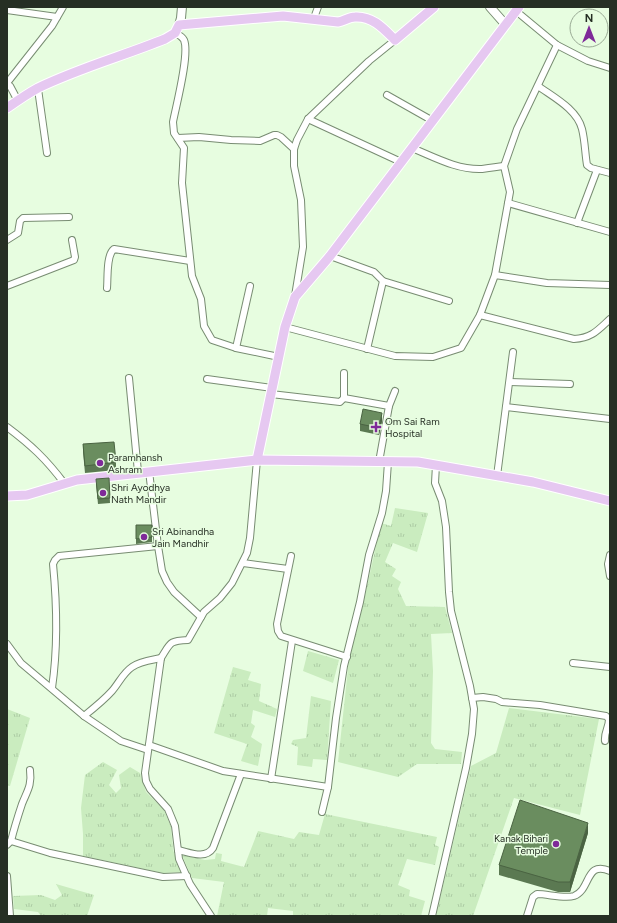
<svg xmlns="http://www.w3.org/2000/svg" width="617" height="923" viewBox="0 0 617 923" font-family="Figtree,sans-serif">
<defs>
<pattern id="grass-tufts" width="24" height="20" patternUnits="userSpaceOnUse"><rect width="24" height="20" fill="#caecbf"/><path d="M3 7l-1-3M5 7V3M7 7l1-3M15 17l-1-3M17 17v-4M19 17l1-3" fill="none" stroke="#adcba4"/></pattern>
</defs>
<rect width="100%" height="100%" fill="#e7fde0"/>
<g fill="url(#grass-tufts)">
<polygon points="395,508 428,513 417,552 393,543 385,562 396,569 392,576 401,582 398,589 406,606 445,607 452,633 431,634 433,671 431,743 435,749 462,752 461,764 417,764 398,777 338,762 349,659 363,605 381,523 391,526"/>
<polygon points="308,651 339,660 333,683 303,671"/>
<polygon points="233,667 251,672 248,680 261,684 259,701 277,709 275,717 253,710 251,723 255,726 251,737 262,744 258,766 241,761 247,744 214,733"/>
<polygon points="311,696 331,701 327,760 313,759 312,767 297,765 298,747 291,744 293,740 306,738"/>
<polygon points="509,708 599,719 580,815 514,798 473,916 436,916 471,766 496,753"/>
<polygon points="7,709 30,718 10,786 7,786"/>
<polygon points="103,762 117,770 109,785 116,793 121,788 119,775 130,767 140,773 146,792 164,810 171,827 173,850 181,872 163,873 83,856 83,834 81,808 85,775"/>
<polygon points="325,814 437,837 435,845 439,847 435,865 407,859 398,885 410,890 409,896 425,901 421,916 293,916 293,911 268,908 267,916 217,916 224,882 192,878 182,855 205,860 215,859 216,853 222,854 221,861 244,867 258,831 294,839 299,832 319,835"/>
<polygon points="56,884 94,895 87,916 41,916 38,912 14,909 13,896 41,895 55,900 62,895"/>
</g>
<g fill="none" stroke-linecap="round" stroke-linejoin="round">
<g stroke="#788c72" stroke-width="8">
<g id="street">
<polyline points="7,10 57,17"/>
<polyline points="516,11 557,45 588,61 610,68"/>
<polyline points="314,18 318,7"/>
<path d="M175,33C179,35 182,36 184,40C190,54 176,106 173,122L174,133L184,148L182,183L192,276L201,299L204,326L212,340L236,348L279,357"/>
<polyline points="7,83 52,26 63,7"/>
<polyline points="7,84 10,86 18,101"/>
<path d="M538,86C553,97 577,109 582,129C585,141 585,153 587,165L591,168L610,173"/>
<polyline points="38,89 47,153"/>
<polyline points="387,95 433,121"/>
<polyline points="308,119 401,162"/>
<polyline points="178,138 199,137 231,140 260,141 274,135 277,135 281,137 294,149"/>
<path d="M412,148C434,157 457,170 482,169C489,168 496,167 504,166"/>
<polyline points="508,203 610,232"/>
<polyline points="577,223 597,170"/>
<polyline points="7,240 18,233 20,221 23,218 69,217"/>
<polyline points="330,256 374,272 383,281 367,349"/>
<polyline points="495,275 510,192 504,166 517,129 557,45"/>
<polyline points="383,281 449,301"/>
<polyline points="7,286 74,260 75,257 72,240"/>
<path d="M107,288C108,278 106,255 114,249L190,261"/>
<polyline points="295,296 303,247 301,200 294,166 294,149 297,140 308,119 369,61 395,40"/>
<path d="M480,315L574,339C592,338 598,330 610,319"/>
<polyline points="285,327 395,356 433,357 461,348 480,315 495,275 547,283 610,285"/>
<polyline points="236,348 250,286"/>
<polyline points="129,378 138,472"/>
<polyline points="207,379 272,388"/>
<polyline points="510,382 570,384"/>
<polyline points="271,394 340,402 344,398 344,373"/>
<polyline points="344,398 389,406"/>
<polyline points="506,407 610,419"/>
<path d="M7,427C31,445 46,459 64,483"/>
<polyline points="379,462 389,406 395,391"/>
<polyline points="149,471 158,546 162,571 167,582 174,592 201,617"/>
<polyline points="497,476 513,352"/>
<polyline points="610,555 608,564 610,576"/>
<polyline points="291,556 277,624 278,631 281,636 347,657"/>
<polyline points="243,563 288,569"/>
<polyline points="7,644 21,663 84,716 121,741 148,750"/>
<polyline points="573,663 610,667"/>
<path d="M52,688C58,647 57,605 53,564L55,560L59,556L158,546"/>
<path d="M472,698L483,697L496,699L502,702L540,705L606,716L609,719C609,728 604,732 605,741"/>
<path d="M84,716C94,708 104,700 112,691C119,683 123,673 132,667C140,661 152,660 161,658"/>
<polyline points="149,745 223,771 328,787"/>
<polyline points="271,779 292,641"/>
<polyline points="322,812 328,787 336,718 344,666 360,602 369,555 382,513 386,491 388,462"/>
<polyline points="11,841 50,853 163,877 187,876"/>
<path d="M7,845L11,841C14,829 18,816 22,804C27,791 32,786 30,770"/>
<path d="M178,850C189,852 205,860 213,848L241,774"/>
<polyline points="7,876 10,916"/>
<path d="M211,916L190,884L179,859L175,826L168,809L150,789L146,781L145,773L161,658C171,642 169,641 188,640L204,612L220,598L232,583L247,553L250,538L257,460"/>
<polyline points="432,916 466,768 472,734 474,709 470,686 451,611 449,592 446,527 442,501 435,483 436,465"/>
<path d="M527,916L533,897L537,894C548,894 564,899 574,896C591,890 585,860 610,871"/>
</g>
</g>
<g stroke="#788c72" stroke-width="10">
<g id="secondary">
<polyline points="490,7 505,24"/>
<polyline points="179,25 181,18 182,7"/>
</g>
</g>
<g stroke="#fff" stroke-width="11">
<g id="primary">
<path d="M7,108C17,101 27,94 38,88C79,68 123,56 165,39L175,33L179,25L283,16L338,22C344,21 349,17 355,17C373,16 384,29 395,40L434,7"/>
<polyline points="257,460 285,327 295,297 330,256 519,7"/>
<polyline points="7,496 27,495 77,480 257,460 418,462 533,482 610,501"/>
</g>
</g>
<use href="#street" stroke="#fff" stroke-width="6"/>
<use href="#secondary" stroke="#fff" stroke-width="8"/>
<use href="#primary" stroke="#e6c8f1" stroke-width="9"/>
</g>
<g fill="#5b7952">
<polygon points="382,421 379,435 360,431 360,424"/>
<polygon points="83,444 116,462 116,470 85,473 83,452"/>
<polygon points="109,478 110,503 98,504 96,484"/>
<polygon points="136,525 152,537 152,542 136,544"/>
<polygon points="588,833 570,892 558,892 499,875 499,865"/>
</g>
<g fill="#4a6342">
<polygon points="382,413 382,421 379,435 379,428"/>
<polygon points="588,823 588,833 570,892 570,882"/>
</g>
<g fill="#6a8d5f" stroke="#4a6342">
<polygon points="363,409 382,413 379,428 360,424"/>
<polygon points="114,442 116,462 85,466 83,444"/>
<polygon points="109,478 110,498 98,499 96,479"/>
<polygon points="136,525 152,525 152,537 136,539"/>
<polygon points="520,800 588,823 570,882 558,882 499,865"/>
</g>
<g fill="#7f2a99" stroke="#e7fde0" stroke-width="1.5">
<path d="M374 421h4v4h4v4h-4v4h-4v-4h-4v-4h4z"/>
<circle cx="100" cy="463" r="4"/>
<circle cx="103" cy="493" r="4"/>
<circle cx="144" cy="537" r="4"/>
<circle cx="556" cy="844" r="4"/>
</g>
<g text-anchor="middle" stroke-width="3" stroke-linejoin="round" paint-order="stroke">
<g font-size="10" fill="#262f24" stroke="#e7fde0" text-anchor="start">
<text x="385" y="425">Om Sai Ram<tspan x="385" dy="12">Hospital</tspan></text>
<text x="108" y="461">Paramhansh<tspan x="108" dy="12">Ashram</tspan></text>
<text x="111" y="491">Shri Ayodhya<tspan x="111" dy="12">Nath Mandir</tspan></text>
<text x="152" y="535">Sri Abinandha<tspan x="152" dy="12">Jain Mandhir</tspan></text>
<text x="548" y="842" text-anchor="end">Kanak Bihari<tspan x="548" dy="12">Temple</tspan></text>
</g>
</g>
<rect width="617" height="923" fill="none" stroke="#262f24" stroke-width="16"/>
<g transform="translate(589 28)"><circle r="19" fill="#e7fde0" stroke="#9aab95"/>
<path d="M0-3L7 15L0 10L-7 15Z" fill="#7f2a99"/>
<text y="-6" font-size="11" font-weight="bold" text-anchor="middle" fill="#262f24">N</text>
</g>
</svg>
